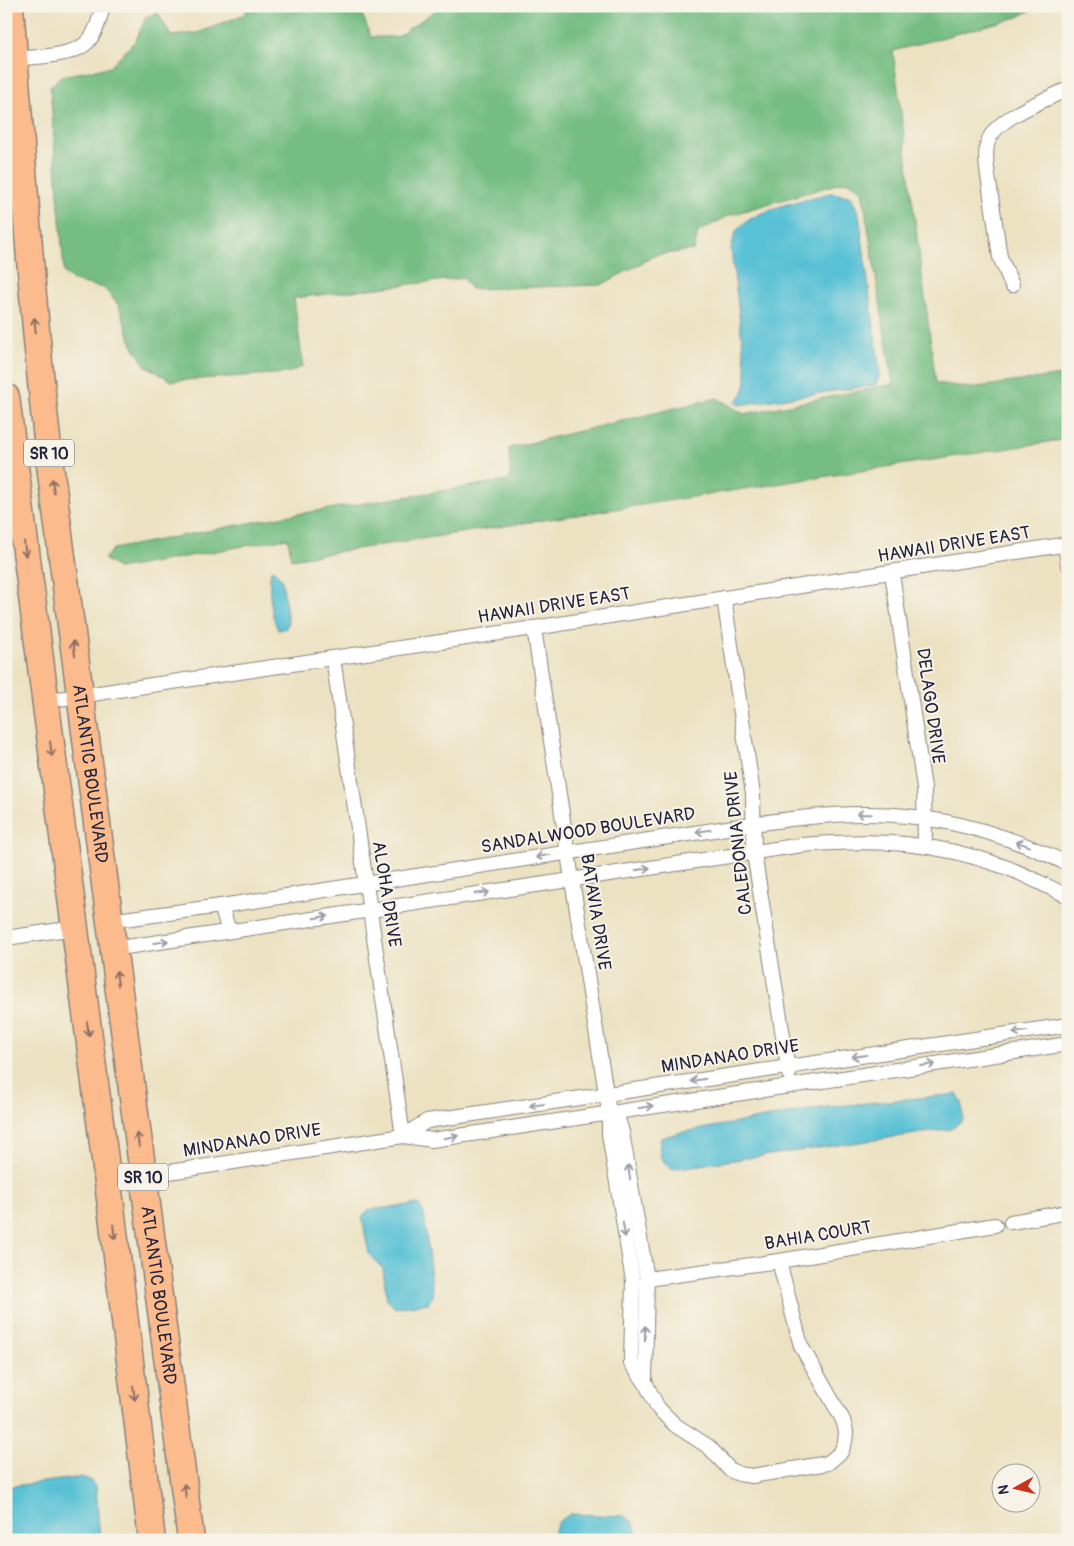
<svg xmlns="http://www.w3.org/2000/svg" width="1074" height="1546" viewBox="0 0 1074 1546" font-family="Pangolin,sans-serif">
<rect width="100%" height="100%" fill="#f7f3e8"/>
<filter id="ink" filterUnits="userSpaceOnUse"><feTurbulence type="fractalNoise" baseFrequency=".02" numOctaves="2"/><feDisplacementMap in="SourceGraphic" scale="10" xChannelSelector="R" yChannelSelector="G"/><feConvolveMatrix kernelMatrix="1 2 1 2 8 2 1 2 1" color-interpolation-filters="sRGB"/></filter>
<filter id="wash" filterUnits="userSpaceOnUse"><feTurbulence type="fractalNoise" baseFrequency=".0096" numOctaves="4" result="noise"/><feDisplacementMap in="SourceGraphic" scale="20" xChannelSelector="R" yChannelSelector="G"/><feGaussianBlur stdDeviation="1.12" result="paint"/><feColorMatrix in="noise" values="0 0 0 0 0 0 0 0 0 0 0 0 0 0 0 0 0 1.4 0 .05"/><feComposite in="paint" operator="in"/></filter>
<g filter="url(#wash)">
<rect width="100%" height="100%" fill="#ece2c2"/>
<polygon fill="#74bd83" stroke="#4b705f" points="249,6 359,6 371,37 397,37 442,6 1039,6 1018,17 893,51 936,383 971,388 1068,374 1068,439 291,559 288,538 119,569 104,559 113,549 285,516 510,480 509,448 717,398 744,414 893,384 862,190 847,181 730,215 698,232 694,250 656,255 601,285 471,289 463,278 294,298 303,366 288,373 171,381 145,365 132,345 119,306 104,288 73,281 64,273 50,87 61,76 110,67 136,40 146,17 158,13 171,36 198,33 245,14"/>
<g fill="#59c1d5" stroke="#3e7288">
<path d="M830,193L851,196L859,214L880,373L876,385L738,405L735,402C745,393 746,386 746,372L731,249C733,244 733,239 735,234C745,211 808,199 830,193Z"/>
<path d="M271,570H274L282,580L288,622L286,628L278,630C270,613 268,589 271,570Z"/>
<path d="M957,1094L962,1103L963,1120L951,1129L672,1169C659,1160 658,1153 661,1138L678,1133L827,1107Z"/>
<polygon points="419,1204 424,1214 433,1296 428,1303 395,1308 387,1300 383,1269 369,1255 362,1217 368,1210"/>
<polygon points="82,1477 91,1481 96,1488 100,1540 6,1540 6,1487"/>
<polygon points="570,1514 624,1516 633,1522 639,1540 551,1540 558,1522"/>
</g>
</g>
<g filter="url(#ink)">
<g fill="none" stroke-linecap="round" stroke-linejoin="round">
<g stroke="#87827e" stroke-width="16">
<g id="street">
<path d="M8,59C30,57 77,58 90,39C97,30 100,17 103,6"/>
<path d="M1012,285L1000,257L987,169C986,160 985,150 988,142C996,117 1046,100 1068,89"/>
<polyline points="1065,545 1068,564"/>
<polyline points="892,573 924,788 925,845"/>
<polyline points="724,598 753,794 754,853 789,1074"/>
<polyline points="534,628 572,880 609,1112 609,1134 633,1281 631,1363 645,1382 658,1408 675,1425 709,1447 730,1470 739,1474 752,1476 828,1463 841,1452 845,1442 846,1432 843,1420 801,1346 779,1261"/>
<polyline points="333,658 403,1136"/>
<polyline points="45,701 534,628 1068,544"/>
<polyline points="221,906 229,931"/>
<path d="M109,921L221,906L753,824C790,819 826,814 863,814C934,813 1004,833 1068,864"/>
<polyline points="6,938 74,928"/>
<path d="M113,949L802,845C876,839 935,841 1005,867C1027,875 1047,887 1068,896"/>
<polyline points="609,1112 619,1122 622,1132 647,1279 645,1382"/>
<polyline points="403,1136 427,1121 1068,1025"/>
<polyline points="108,1183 143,1176 403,1136 432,1140 1068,1044"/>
<polyline points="1011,1222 1068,1212"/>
<polyline points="647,1279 779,1261 995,1225"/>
</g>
</g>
<g stroke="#87827e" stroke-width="29">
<g id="highway">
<path id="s1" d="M10,6C23,159 32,313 50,465L191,1540"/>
<polyline points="6,397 108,1183 152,1540"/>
</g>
</g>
<use href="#street" stroke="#fff" stroke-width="14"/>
<use href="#highway" stroke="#fbbb8d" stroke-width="26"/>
</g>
<defs><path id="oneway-shaft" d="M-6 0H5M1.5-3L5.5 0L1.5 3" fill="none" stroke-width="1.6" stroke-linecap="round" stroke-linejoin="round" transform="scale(1.25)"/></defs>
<g stroke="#8e6e64">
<use href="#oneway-shaft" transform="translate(35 325) rotate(-95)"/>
<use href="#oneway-shaft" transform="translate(53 486) rotate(-97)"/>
<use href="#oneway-shaft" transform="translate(25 549) rotate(83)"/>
<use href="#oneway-shaft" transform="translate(74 648) rotate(-98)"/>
<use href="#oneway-shaft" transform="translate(51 749) rotate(83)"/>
<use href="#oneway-shaft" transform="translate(117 978) rotate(-98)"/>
<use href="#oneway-shaft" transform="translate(88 1029) rotate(82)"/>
<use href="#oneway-shaft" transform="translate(138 1140) rotate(-98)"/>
<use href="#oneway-shaft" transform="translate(114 1232) rotate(83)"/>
<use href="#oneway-shaft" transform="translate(134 1393) rotate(83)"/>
<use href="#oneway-shaft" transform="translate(185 1491) rotate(-98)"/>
</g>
<g stroke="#9c9ca7">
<use href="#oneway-shaft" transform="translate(864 814) rotate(-179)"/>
<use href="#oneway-shaft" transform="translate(703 831) rotate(171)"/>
<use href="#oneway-shaft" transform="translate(1023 844) rotate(-160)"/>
<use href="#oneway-shaft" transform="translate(543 856) rotate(171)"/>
<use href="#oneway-shaft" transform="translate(643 869) rotate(-9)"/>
<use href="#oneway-shaft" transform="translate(482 893) rotate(-8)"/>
<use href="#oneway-shaft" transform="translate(321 917) rotate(-9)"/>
<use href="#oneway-shaft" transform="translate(161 942) rotate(-9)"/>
<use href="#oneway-shaft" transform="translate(1020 1032) rotate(172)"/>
<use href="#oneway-shaft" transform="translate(859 1056) rotate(172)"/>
<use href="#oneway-shaft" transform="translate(928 1065) rotate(-8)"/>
<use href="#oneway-shaft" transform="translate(698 1080) rotate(171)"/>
<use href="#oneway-shaft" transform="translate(537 1105) rotate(172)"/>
<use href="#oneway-shaft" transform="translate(646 1107) rotate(-9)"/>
<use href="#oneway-shaft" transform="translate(451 1137) rotate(-9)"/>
<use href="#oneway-shaft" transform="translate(629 1172) rotate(-99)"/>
<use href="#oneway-shaft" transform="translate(624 1230) rotate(81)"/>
<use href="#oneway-shaft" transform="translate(645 1333) rotate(-90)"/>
</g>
</g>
<g text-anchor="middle" stroke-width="4" stroke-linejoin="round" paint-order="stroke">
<g fill="#f7f3e8" stroke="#62616f" stroke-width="1">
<rect x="24" y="439.5" width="50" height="27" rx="4"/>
<rect x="118" y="1163.5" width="50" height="27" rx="4"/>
</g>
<g font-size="16" font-weight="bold" fill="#22223b">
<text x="49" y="459">SR 10</text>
<text x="143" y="1183">SR 10</text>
</g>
<g font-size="18" fill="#22223b" stroke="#f7f3e8">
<text transform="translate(954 544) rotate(-9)" y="6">HAWAII DRIVE EAST</text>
<text transform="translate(554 605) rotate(-9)" y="6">HAWAII DRIVE EAST</text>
<text transform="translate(931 706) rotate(82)" y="6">DELAGO DRIVE</text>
<text dy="6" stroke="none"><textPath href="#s1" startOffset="772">ATLANTIC BOULEVARD</textPath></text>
<text transform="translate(588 830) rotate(-9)" y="6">SANDALWOOD BOULEVARD</text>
<text transform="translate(738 843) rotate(-96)" y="6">CALEDONIA DRIVE</text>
<text transform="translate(387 894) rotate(81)" y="6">ALOHA DRIVE</text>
<text transform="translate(596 912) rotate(81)" y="6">BATAVIA DRIVE</text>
<text transform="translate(730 1056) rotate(-9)" y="6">MINDANAO DRIVE</text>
<text transform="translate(252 1140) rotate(-9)" y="6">MINDANAO DRIVE</text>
<text transform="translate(818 1235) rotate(-9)" y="6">BAHIA COURT</text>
<text dy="6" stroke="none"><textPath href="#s1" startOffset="1298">ATLANTIC BOULEVARD</textPath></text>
</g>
</g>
<rect width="1074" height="1546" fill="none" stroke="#f7f3e8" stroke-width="25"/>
<g transform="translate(1016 1488) rotate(262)"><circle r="24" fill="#f7f3e8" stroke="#a29fa3"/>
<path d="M0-4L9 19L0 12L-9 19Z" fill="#c8321e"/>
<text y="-8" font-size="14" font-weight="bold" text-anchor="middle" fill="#22223b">N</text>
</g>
</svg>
